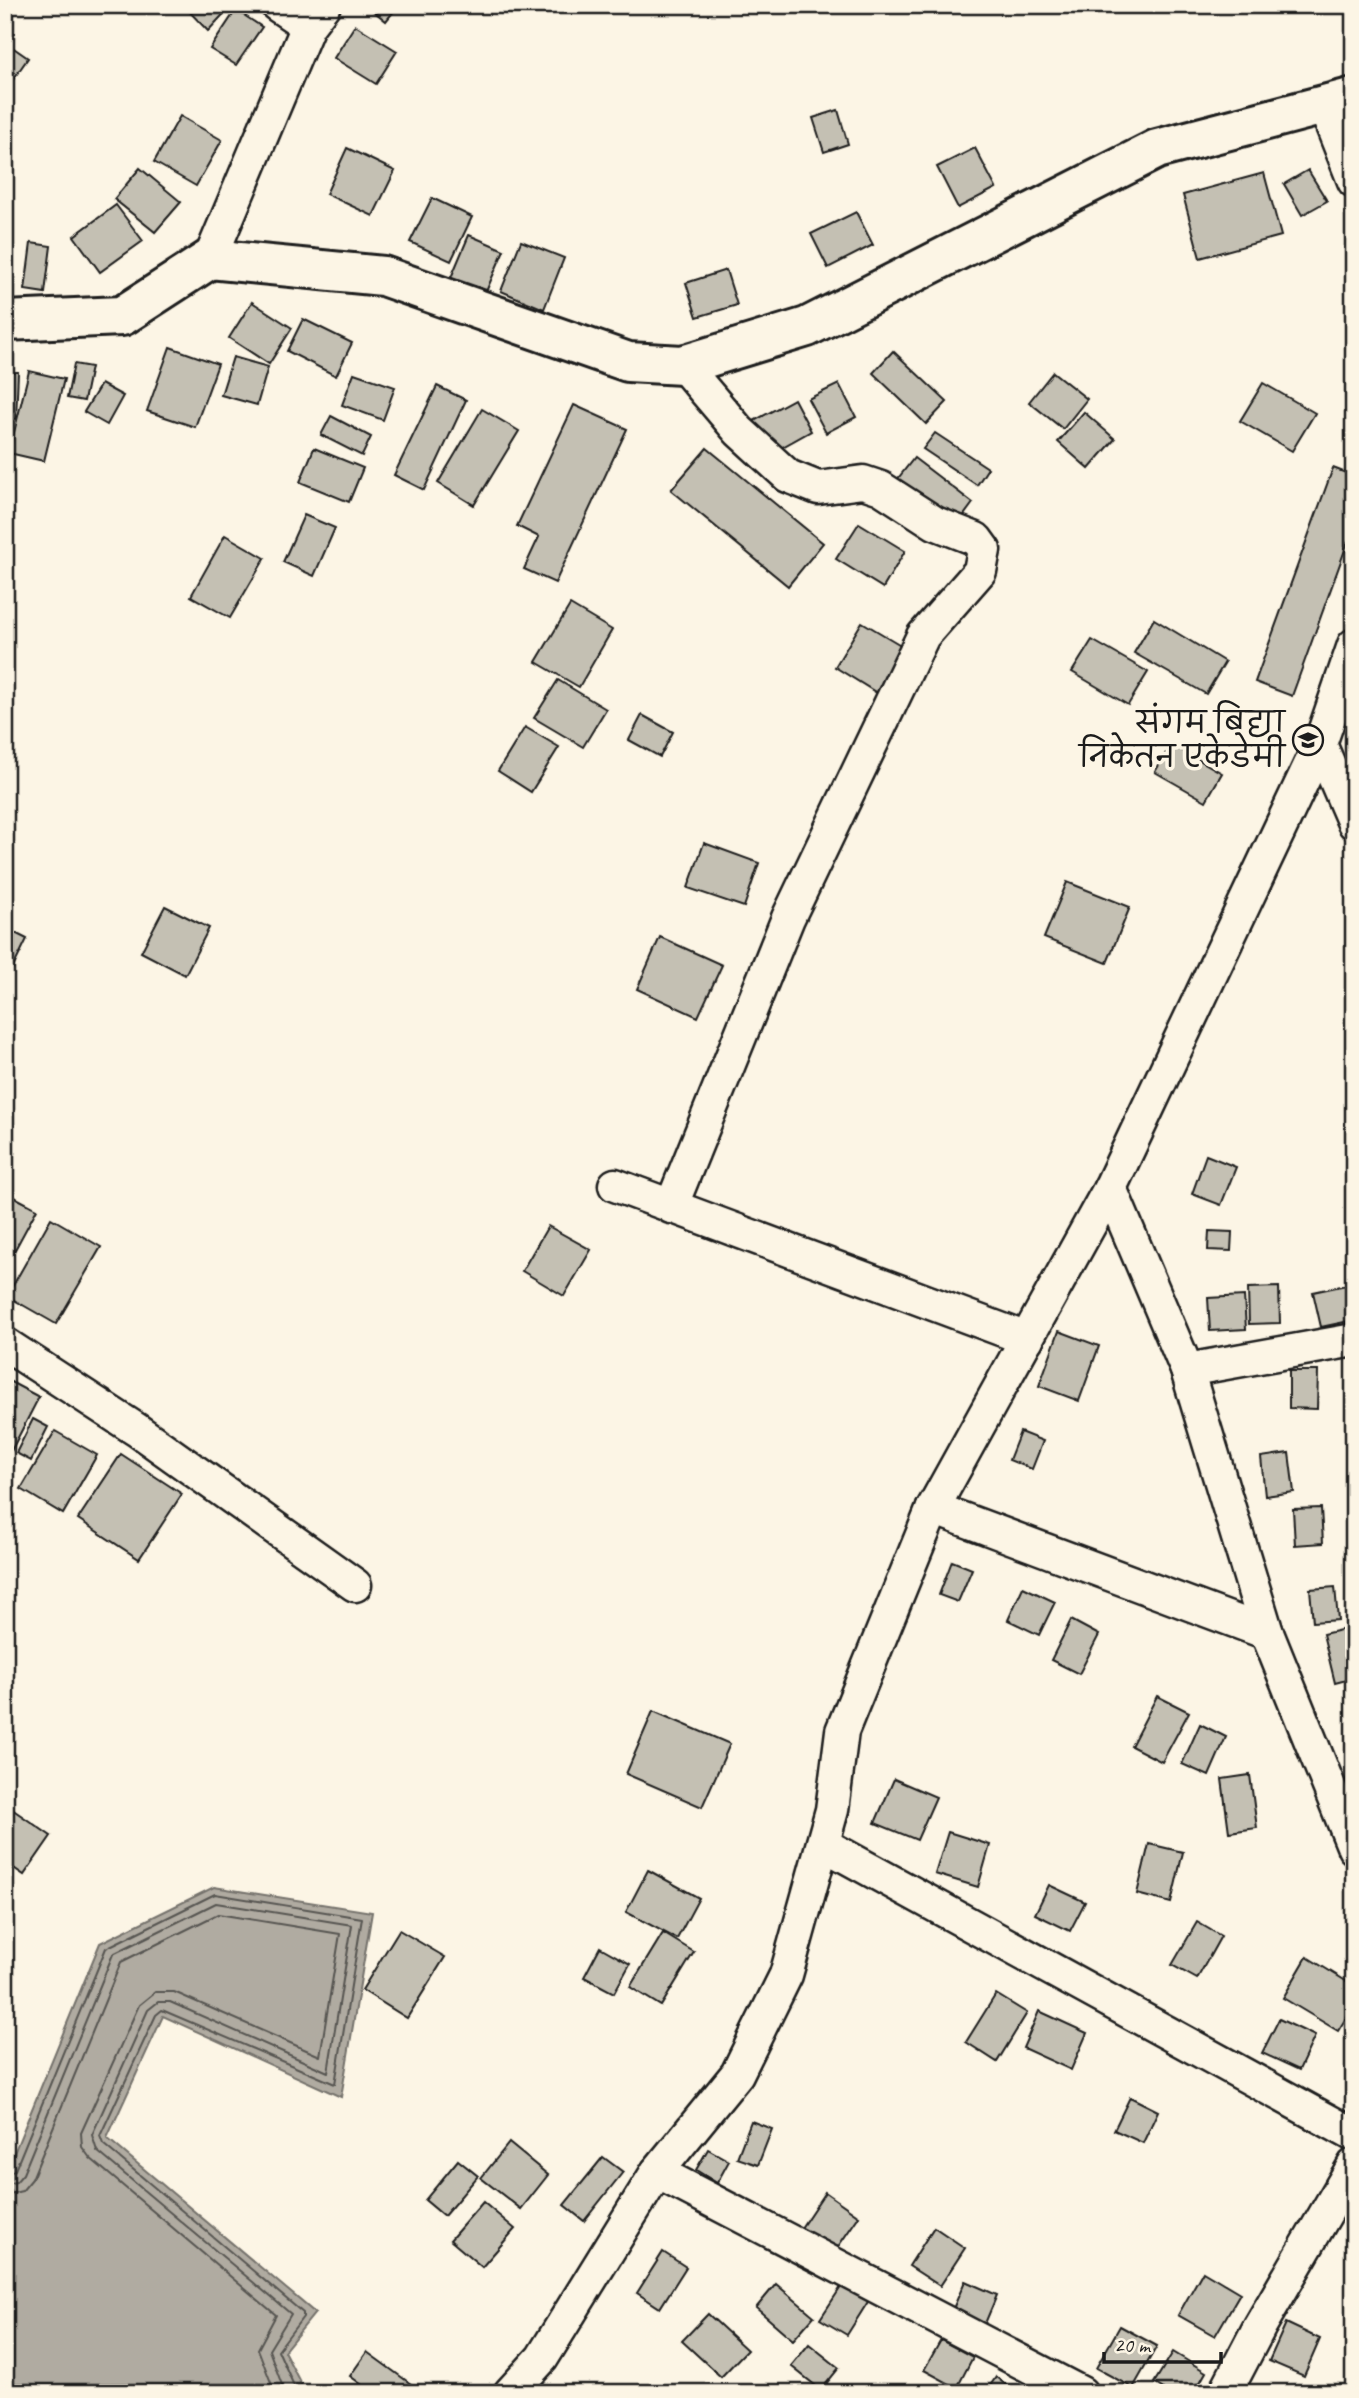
<svg xmlns="http://www.w3.org/2000/svg" width="1359" height="2398" viewBox="0 0 1359 2398" font-family="Caveat,'Playpen Sans Deva',sans-serif">
<rect width="100%" height="100%" fill="#fcf5e5"/>
<filter id="ink" filterUnits="userSpaceOnUse"><feTurbulence type="fractalNoise" baseFrequency=".0143" numOctaves="2"/><feDisplacementMap in="SourceGraphic" scale="14" xChannelSelector="R" yChannelSelector="G"/><feConvolveMatrix kernelMatrix="1 2 1 2 8 2 1 2 1" color-interpolation-filters="sRGB"/></filter>
<g filter="url(#ink)">
<polygon fill="#b0aba1" stroke="#75726c" stroke-width="2" points="214,1887 372,1912 341,2097 163,2016 107,2138 315,2313 284,2351 302,2386 301,2393 5,2393 5,2175 100,1943"/>
<g fill="none" stroke-linecap="round" stroke-linejoin="round">
<g stroke="#575551" stroke-width="2">
<polyline points="5,2175 15,2170 106,1948 215,1894 362,1918 335,2084 162,2010 156,2015 100,2136 103,2144 303,2313 303,2317 278,2350 294,2386 294,2393"/>
<polyline points="5,2184 16,2182 23,2174 113,1954 216,1903 352,1925 328,2072 170,2002 158,2002 148,2010 92,2135 97,2151 291,2314 269,2350 285,2393"/>
<polyline points="5,2195 22,2191 32,2179 121,1962 218,1914 340,1934 320,2056 174,1992 155,1992 139,2005 81,2133 82,2147 90,2158 276,2315 258,2349 275,2393"/>
</g>
</g>
<g fill="#c4c0b3" stroke="#1c1c1c" stroke-width="2">
<polygon points="183,5 229,5 230,7 208,31"/>
<polygon points="366,5 399,5 386,21"/>
<polygon points="236,10 262,27 236,65 210,49"/>
<polygon points="355,25 397,51 376,84 334,58"/>
<polygon points="5,42 28,58 12,81 5,77"/>
<polygon points="838,110 848,144 824,152 813,118"/>
<polygon points="180,116 222,140 196,186 154,162"/>
<polygon points="347,148 395,171 373,216 326,194"/>
<polygon points="975,148 996,188 958,208 937,167"/>
<polygon points="140,168 181,202 155,232 114,199"/>
<polygon points="1308,170 1327,201 1302,215 1284,184"/>
<polygon points="1264,173 1281,236 1200,258 1183,195"/>
<polygon points="432,198 472,217 451,261 410,242"/>
<polygon points="116,205 143,241 100,272 74,236"/>
<polygon points="856,212 873,245 828,268 811,234"/>
<polygon points="469,235 504,250 485,294 450,280"/>
<polygon points="521,241 564,258 544,309 501,291"/>
<polygon points="31,243 51,246 45,293 25,290"/>
<polygon points="726,270 737,305 697,317 686,283"/>
<polygon points="252,302 292,328 269,364 229,338"/>
<polygon points="303,319 352,343 336,376 287,351"/>
<polygon points="170,347 218,364 195,427 147,411"/>
<polygon points="893,351 947,402 926,424 873,373"/>
<polygon points="233,357 268,367 257,405 221,395"/>
<polygon points="74,364 91,367 84,401 67,398"/>
<polygon points="29,371 64,379 44,461 9,453"/>
<polygon points="5,372 18,372 16,419 5,419"/>
<polygon points="1053,372 1087,399 1063,429 1029,402"/>
<polygon points="354,373 395,387 383,420 342,405"/>
<polygon points="1263,383 1315,413 1292,451 1240,421"/>
<polygon points="101,384 123,396 107,425 84,412"/>
<polygon points="839,384 856,417 826,433 808,399"/>
<polygon points="437,386 466,400 424,490 394,475"/>
<polygon points="794,399 811,431 770,454 752,422"/>
<polygon points="574,405 627,429 555,583 524,569 539,537 517,526"/>
<polygon points="482,409 519,431 474,505 438,483"/>
<polygon points="1084,412 1115,439 1089,469 1058,442"/>
<polygon points="331,416 371,437 362,456 321,435"/>
<polygon points="935,433 988,468 977,485 923,449"/>
<polygon points="314,448 363,468 349,502 300,482"/>
<polygon points="707,448 823,543 788,586 671,490"/>
<polygon points="914,458 973,503 956,526 896,481"/>
<polygon points="1333,468 1354,476 1354,525 1292,696 1255,682"/>
<polygon points="304,515 335,528 314,576 283,562"/>
<polygon points="859,523 905,551 883,588 836,559"/>
<polygon points="225,535 265,558 230,618 191,596"/>
<polygon points="570,605 612,630 579,687 536,662"/>
<polygon points="1154,619 1225,662 1206,694 1134,653"/>
<polygon points="862,622 904,647 877,693 835,667"/>
<polygon points="1092,640 1148,672 1128,705 1072,672"/>
<polygon points="558,680 606,709 583,747 534,718"/>
<polygon points="642,715 673,732 660,757 629,740"/>
<polygon points="525,727 559,747 531,792 498,771"/>
<polygon points="1171,744 1222,773 1206,801 1155,772"/>
<polygon points="704,843 759,863 744,907 688,888"/>
<polygon points="1067,882 1130,907 1107,963 1044,938"/>
<polygon points="165,906 209,928 185,975 141,952"/>
<polygon points="5,928 27,939 5,984"/>
<polygon points="660,937 722,965 698,1017 637,989"/>
<polygon points="1206,1155 1236,1167 1221,1205 1192,1194"/>
<polygon points="5,1192 37,1209 5,1268"/>
<polygon points="51,1218 101,1247 56,1324 7,1296"/>
<polygon points="548,1226 591,1250 564,1296 522,1271"/>
<polygon points="1209,1231 1232,1232 1231,1251 1208,1250"/>
<polygon points="1346,1285 1354,1320 1321,1327 1313,1292"/>
<polygon points="1279,1287 1280,1323 1249,1324 1248,1288"/>
<polygon points="1244,1296 1246,1329 1210,1331 1208,1298"/>
<polygon points="1059,1331 1099,1346 1079,1401 1039,1386"/>
<polygon points="1289,1371 1318,1371 1317,1409 1289,1408"/>
<polygon points="5,1379 39,1397 10,1453 5,1450"/>
<polygon points="33,1419 48,1427 31,1461 16,1453"/>
<polygon points="55,1431 97,1455 63,1514 21,1489"/>
<polygon points="1020,1432 1043,1441 1032,1469 1009,1460"/>
<polygon points="1289,1453 1294,1492 1265,1496 1261,1457"/>
<polygon points="121,1454 182,1494 139,1559 78,1519"/>
<polygon points="1321,1508 1323,1543 1295,1545 1293,1509"/>
<polygon points="952,1561 972,1569 958,1602 939,1595"/>
<polygon points="1023,1587 1055,1602 1039,1635 1008,1620"/>
<polygon points="1335,1587 1338,1620 1313,1622 1310,1589"/>
<polygon points="1071,1620 1099,1635 1079,1674 1051,1660"/>
<polygon points="1354,1627 1354,1678 1335,1683 1323,1634"/>
<polygon points="1157,1696 1189,1712 1162,1762 1131,1746"/>
<polygon points="653,1711 730,1744 702,1807 626,1774"/>
<polygon points="1200,1724 1226,1737 1209,1776 1182,1764"/>
<polygon points="1250,1775 1257,1828 1229,1832 1222,1779"/>
<polygon points="894,1779 936,1797 917,1840 875,1823"/>
<polygon points="9,1807 51,1836 24,1875 5,1862 5,1813"/>
<polygon points="948,1832 990,1845 978,1887 935,1874"/>
<polygon points="1149,1844 1183,1852 1171,1903 1137,1894"/>
<polygon points="648,1870 699,1898 677,1939 626,1912"/>
<polygon points="1049,1885 1085,1902 1070,1931 1035,1914"/>
<polygon points="1197,1922 1221,1936 1197,1979 1172,1965"/>
<polygon points="399,1930 445,1957 407,2018 362,1990"/>
<polygon points="663,1933 694,1952 661,2006 630,1987"/>
<polygon points="600,1947 630,1964 614,1993 584,1977"/>
<polygon points="1307,1957 1354,1986 1354,2005 1338,2031 1283,1998"/>
<polygon points="996,1994 1027,2013 997,2062 966,2042"/>
<polygon points="1039,2011 1087,2033 1071,2070 1023,2048"/>
<polygon points="1279,2019 1315,2036 1299,2070 1262,2053"/>
<polygon points="1130,2097 1158,2111 1143,2143 1114,2130"/>
<polygon points="751,2121 772,2129 758,2165 737,2158"/>
<polygon points="509,2143 548,2175 521,2209 481,2178"/>
<polygon points="708,2149 729,2161 717,2183 696,2170"/>
<polygon points="603,2157 623,2172 584,2221 564,2205"/>
<polygon points="458,2160 478,2176 444,2216 425,2200"/>
<polygon points="825,2192 859,2216 835,2251 801,2228"/>
<polygon points="483,2202 515,2229 482,2267 450,2240"/>
<polygon points="934,2227 965,2248 940,2286 909,2266"/>
<polygon points="663,2252 686,2267 660,2308 637,2293"/>
<polygon points="1203,2271 1240,2293 1215,2336 1178,2315"/>
<polygon points="965,2281 997,2295 984,2326 952,2311"/>
<polygon points="776,2284 814,2316 793,2340 756,2308"/>
<polygon points="843,2284 869,2300 847,2335 820,2319"/>
<polygon points="708,2314 747,2350 721,2377 682,2341"/>
<polygon points="1286,2323 1320,2339 1304,2376 1269,2361"/>
<polygon points="1120,2326 1157,2346 1133,2388 1096,2368"/>
<polygon points="941,2340 973,2357 957,2388 924,2370"/>
<polygon points="809,2344 839,2368 821,2390 791,2366"/>
<polygon points="367,2352 422,2392 421,2393 373,2393 350,2376"/>
<polygon points="1173,2352 1206,2372 1194,2393 1170,2393 1154,2383"/>
<polygon points="996,2377 1016,2393 985,2393"/>
</g>
<g fill="none" stroke-linecap="round" stroke-linejoin="round">
<g stroke="#1c1c1c" stroke-width="37">
<g id="minor">
<polyline points="277,5 308,26"/>
<polyline points="1323,103 1354,181"/>
<polyline points="210,259 308,26 324,5"/>
<polyline points="1320,744 1354,823"/>
<polyline points="615,1185 1027,1339"/>
<polyline points="1110,1188 1187,1370 1267,1633 1354,1848"/>
<polyline points="671,1207 788,918 923,636 980,571 984,550 976,539 935,523 881,488 863,482 818,488 788,476 739,431 683,365"/>
<polyline points="5,1344 137,1430 355,1585"/>
<polyline points="1187,1370 1354,1340"/>
<polyline points="933,1508 1267,1633"/>
<polyline points="823,1844 1354,2135"/>
<polyline points="657,2172 1081,2393"/>
<polyline points="510,2393 542,2358 657,2172 737,2074 786,1975 832,1810 842,1731 933,1508 1110,1188 1320,744 1354,645"/>
<polyline points="1225,2393 1260,2326 1354,2165"/>
</g>
</g>
<g stroke="#1c1c1c" stroke-width="44">
<polyline id="tertiary" points="5,321 122,316 210,259 383,276 628,362 683,365 807,327 1157,149 1354,97"/>
</g>
<use href="#minor" stroke="#fcf5e5" stroke-width="32"/>
<use href="#tertiary" stroke="#fcf5e5" stroke-width="38"/>
</g>
</g>
<defs>
<g id="school-ring" transform="scale(1.575)"><circle r="9.5" fill="#fcf5e5" stroke="#1c1c1c" stroke-width="1.5"/><path d="M0-5L7-2L0 1L-7-2ZM-4 1L0 2.5L4 1V4Q0 6-4 4Z" fill="#1c1c1c"/></g>
</defs>
<g fill-rule="evenodd">
<use href="#school-ring" x="1308" y="740"/>
</g>
<g text-anchor="middle" stroke-width="7" stroke-linejoin="round" paint-order="stroke">
<g font-size="30" fill="#1c1c1c" stroke="#fcf5e5" text-anchor="end">
<text x="1285" y="733">संगम बिद्या<tspan x="1285" dy="34">निकेतन एकेडेमी</tspan></text>
</g>
</g>
<rect width="1359" height="2398" fill="none" stroke="#fcf5e5" stroke-width="28"/>
<rect x="14" y="14" width="1331" height="2370" fill="none" stroke="#1c1c1c" stroke-width="2.5" filter="url(#ink)"/>
<path d="M1104 2352v10h117v-10" fill="none" stroke="#1c1c1c" stroke-width="3.5"/>
<text x="1114" y="2352" font-size="21" fill="#1c1c1c" stroke="#fcf5e5" stroke-width="5" paint-order="stroke">20 m</text>
</svg>
